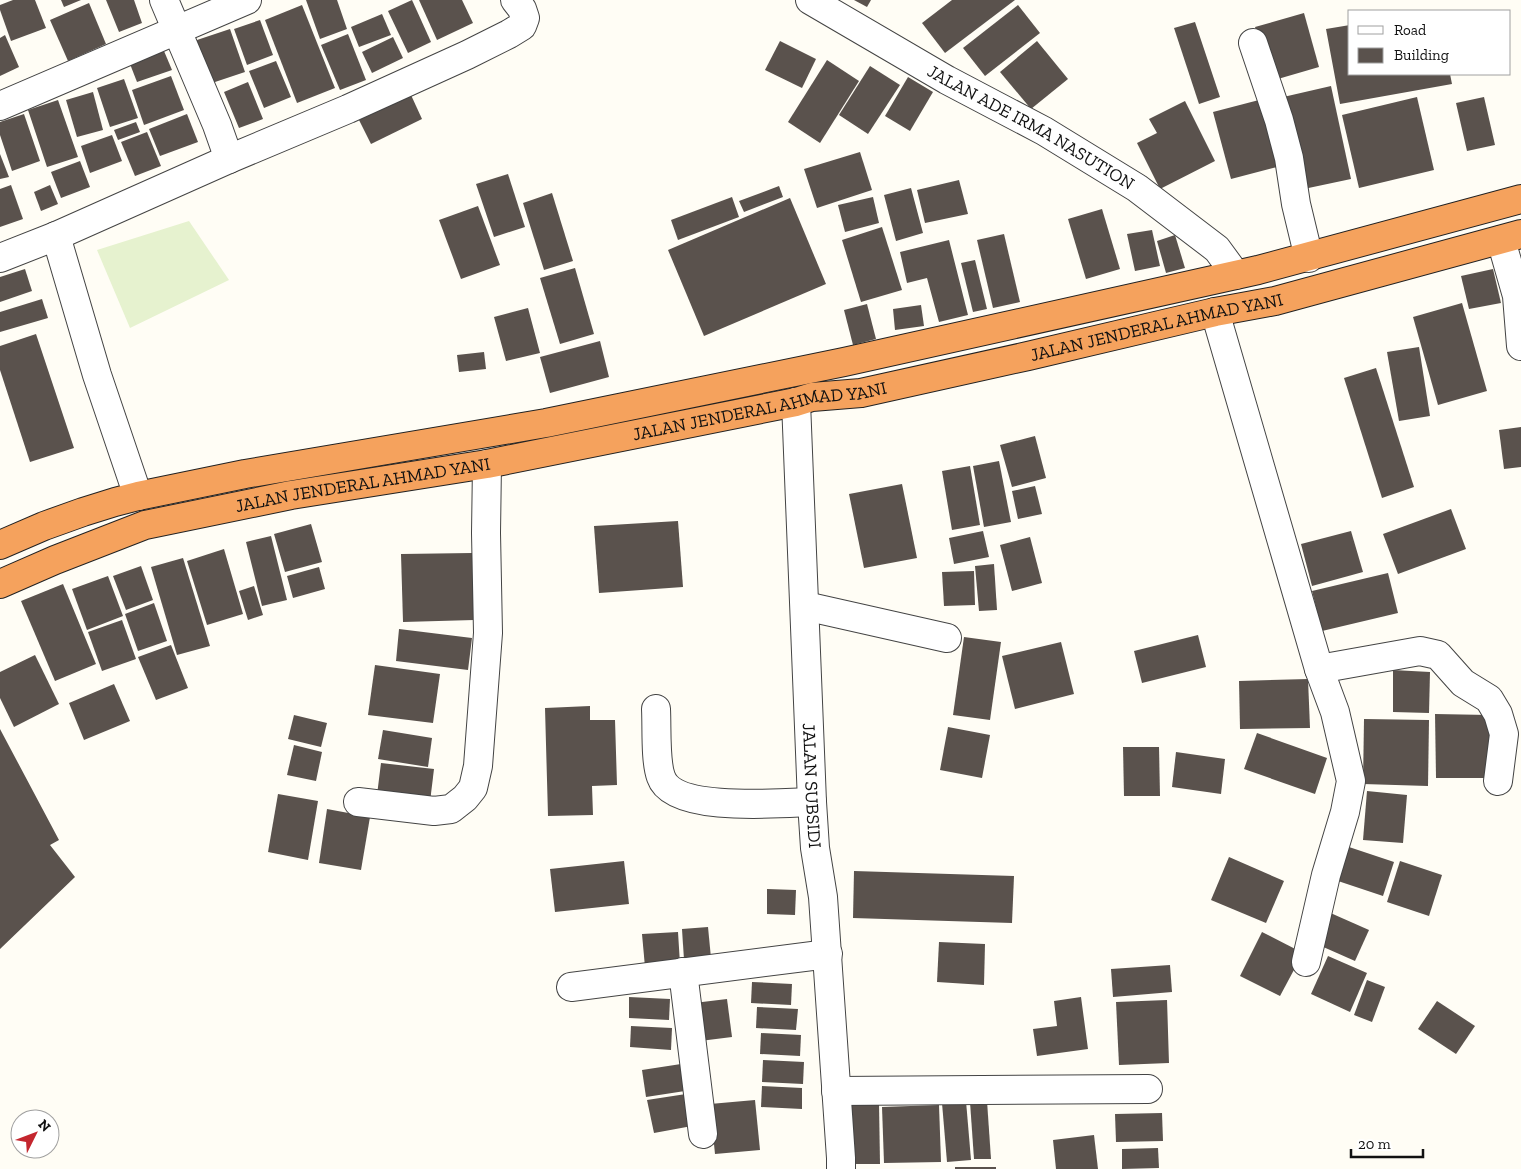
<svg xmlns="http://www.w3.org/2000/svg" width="1521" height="1169" viewBox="0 0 1521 1169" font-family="'Zilla Slab',serif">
<rect width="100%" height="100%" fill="#fffdf5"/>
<polygon fill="#e6f2cf" points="189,221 229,280 130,328 97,250"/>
<g fill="#5a524d">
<polygon points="13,0 35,0 46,28 11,41 0,10 0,5"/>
<polygon points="61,0 81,0 64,7"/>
<polygon points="106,0 134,0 142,23 119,32"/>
<polygon points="306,0 337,0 347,29 320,39"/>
<polygon points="412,0 431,42 408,53 388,11"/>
<polygon points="419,0 462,0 473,23 437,40"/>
<polygon points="854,0 871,0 867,7"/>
<polygon points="952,0 1015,0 945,53 922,23"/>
<polygon points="89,3 106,44 68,61 50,20"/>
<polygon points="302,5 335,88 297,103 265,20"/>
<polygon points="1018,5 1040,33 985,76 963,48"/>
<polygon points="1304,13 1319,67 1271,81 1255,27"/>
<polygon points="382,14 391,35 359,47 351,27"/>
<polygon points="260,20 273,55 247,65 234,29"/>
<polygon points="1195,22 1220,97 1199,104 1174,28"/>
<polygon points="1350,25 1350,74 1450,74 1452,84 1340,104 1326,29"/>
<polygon points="230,29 245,72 209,84 194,41"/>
<polygon points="348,34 366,80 340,90 321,45"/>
<polygon points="5,35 19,67 0,76 0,38"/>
<polygon points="393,37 403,58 372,73 362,52"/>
<polygon points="780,41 816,59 802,88 765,70"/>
<polygon points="1037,41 1068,79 1031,109 1000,72"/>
<polygon points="164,51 172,70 137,82 130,64"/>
<polygon points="827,60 859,81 820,143 788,122"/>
<polygon points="276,61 291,97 264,108 249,71"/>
<polygon points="870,66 900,85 868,134 839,115"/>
<polygon points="171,76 184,110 144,125 132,90"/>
<polygon points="908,77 933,92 910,131 885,116"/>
<polygon points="124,79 138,118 110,127 97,88"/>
<polygon points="248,82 263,119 239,128 224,92"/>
<polygon points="1331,86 1351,179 1299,190 1279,98"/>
<polygon points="93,92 103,130 77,137 66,100"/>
<polygon points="411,95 422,119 371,144 359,120"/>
<polygon points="1417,97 1434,170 1359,188 1342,115"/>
<polygon points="1484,97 1495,145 1467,151 1456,103"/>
<polygon points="58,100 78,157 47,167 28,110"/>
<polygon points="1259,100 1277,167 1231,179 1213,112"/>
<polygon points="1185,101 1215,161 1160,189 1137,143 1157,133 1149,119"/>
<polygon points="24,114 40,161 12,171 0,135 0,122"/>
<polygon points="187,114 198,142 160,156 149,129"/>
<polygon points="136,122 140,132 118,140 114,130"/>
<polygon points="147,132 161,166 135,176 121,142"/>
<polygon points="112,135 122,161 90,173 81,146"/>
<polygon points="860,152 872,190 817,208 804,169"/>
<polygon points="0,154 9,177 0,179"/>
<polygon points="80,161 90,187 61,198 51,172"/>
<polygon points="508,174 525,227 494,237 476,184"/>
<polygon points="959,180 968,214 925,223 917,190"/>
<polygon points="11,185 23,219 0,227 0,189"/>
<polygon points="50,185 58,204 41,211 34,192"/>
<polygon points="779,186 783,197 744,212 739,201"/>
<polygon points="911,188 923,233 896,241 884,195"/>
<polygon points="552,193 573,261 544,270 523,203"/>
<polygon points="732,197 739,217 678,240 671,220"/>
<polygon points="873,197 879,223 845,232 838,205"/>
<polygon points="790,198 826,284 704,336 668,250"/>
<polygon points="478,206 500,265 461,279 439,220"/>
<polygon points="1102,209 1120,269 1086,279 1068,219"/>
<polygon points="882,227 902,290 861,302 842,240"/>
<polygon points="1152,230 1160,266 1135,271 1127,234"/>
<polygon points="1004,234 1020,302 993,308 977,240"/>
<polygon points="1175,235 1185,268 1166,273 1157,241"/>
<polygon points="949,240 968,315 939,322 927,278 907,283 900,252"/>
<polygon points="975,260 987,309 973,312 961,263"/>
<polygon points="575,268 594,334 560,344 540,278"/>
<polygon points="25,269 32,291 0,302 0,277"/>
<polygon points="1493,269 1501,303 1469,309 1461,276"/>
<polygon points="42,299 48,318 0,332 0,312"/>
<polygon points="1462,303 1487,391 1438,405 1413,317"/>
<polygon points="867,304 876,339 853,345 844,310"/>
<polygon points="921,305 924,326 895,330 893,309"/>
<polygon points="528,308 540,353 506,361 494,317"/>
<polygon points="36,334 74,448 30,462 0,370 0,346"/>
<polygon points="600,341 609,377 550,393 540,357"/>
<polygon points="1419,347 1430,416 1399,421 1387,352"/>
<polygon points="484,352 486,369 459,372 457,355"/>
<polygon points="1376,368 1414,487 1382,498 1344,378"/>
<polygon points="1521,427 1521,467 1504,469 1499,430"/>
<polygon points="1035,436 1046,478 1012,487 1000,445"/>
<polygon points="999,461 1011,522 984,527 973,466"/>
<polygon points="970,466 980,525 952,530 942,471"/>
<polygon points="902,484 917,558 864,568 849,494"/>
<polygon points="1035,486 1042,514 1018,519 1012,491"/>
<polygon points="1451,509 1466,549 1398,574 1383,534"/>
<polygon points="678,521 683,587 599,593 594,526"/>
<polygon points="311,524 322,562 285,572 274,534"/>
<polygon points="983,531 989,557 954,564 949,538"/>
<polygon points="1351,531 1363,572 1312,586 1301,544"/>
<polygon points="271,536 287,600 262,606 246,542"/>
<polygon points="1030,537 1042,583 1012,591 1000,545"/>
<polygon points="224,549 243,614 207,625 187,561"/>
<polygon points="472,553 474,620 403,622 401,554"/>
<polygon points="183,558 210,646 177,655 151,567"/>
<polygon points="994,564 997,610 979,611 975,566"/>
<polygon points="141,566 153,600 126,610 113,576"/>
<polygon points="319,567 325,589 293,598 287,576"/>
<polygon points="974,571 975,605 944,606 942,572"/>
<polygon points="1388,573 1398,613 1322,631 1312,591"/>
<polygon points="108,576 123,616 87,630 72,589"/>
<polygon points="63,584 96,664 55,681 21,601"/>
<polygon points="254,586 263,615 248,620 239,591"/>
<polygon points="154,603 167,641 138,651 125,614"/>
<polygon points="122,620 136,659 102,671 88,632"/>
<polygon points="399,629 472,638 468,670 396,661"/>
<polygon points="1198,635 1206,667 1142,683 1134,651"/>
<polygon points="964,637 1001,642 990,720 953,715"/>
<polygon points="1061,642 1074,694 1015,709 1002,656"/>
<polygon points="171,645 188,688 156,700 138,657"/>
<polygon points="35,655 59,704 14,727 0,698 0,672"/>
<polygon points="375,665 440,674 433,723 368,715"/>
<polygon points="1393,670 1430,672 1429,713 1393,712"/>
<polygon points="1308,679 1310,728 1240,729 1239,681"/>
<polygon points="114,684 130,721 84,740 69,703"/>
<polygon points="590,706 590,720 615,720 617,785 592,786 593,815 548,816 545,708"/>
<polygon points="1435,714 1489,715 1490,778 1436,778"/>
<polygon points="294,715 327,723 321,747 288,739"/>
<polygon points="1364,719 1429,720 1428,786 1363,784"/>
<polygon points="948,727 990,735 982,778 940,770"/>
<polygon points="0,729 59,840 50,845 75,877 0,949"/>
<polygon points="383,730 432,738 428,767 378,759"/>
<polygon points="1257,733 1327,758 1315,794 1244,769"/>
<polygon points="294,745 322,752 316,781 287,775"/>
<polygon points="1123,747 1159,747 1160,796 1124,796"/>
<polygon points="1176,752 1225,759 1221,794 1172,787"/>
<polygon points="381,763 434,769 430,802 377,795"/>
<polygon points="1367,791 1407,795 1403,843 1363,840"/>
<polygon points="278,794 318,801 308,860 268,852"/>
<polygon points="327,809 370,817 361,870 319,863"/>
<polygon points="1349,847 1394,862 1383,896 1338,881"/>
<polygon points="1229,857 1284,881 1266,923 1211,900"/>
<polygon points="624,861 629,904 555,912 550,869"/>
<polygon points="1400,861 1442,875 1429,916 1387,902"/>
<polygon points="854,871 1014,876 1012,923 853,918"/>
<polygon points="767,889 796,890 795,915 767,914"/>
<polygon points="1326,911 1369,930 1355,961 1312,942"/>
<polygon points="708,927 711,958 684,960 682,929"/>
<polygon points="678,932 680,964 645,967 642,934"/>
<polygon points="1262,932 1303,953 1280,996 1240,976"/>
<polygon points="939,942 985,944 984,985 937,982"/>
<polygon points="1328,956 1367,973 1350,1012 1311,994"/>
<polygon points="1170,965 1172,992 1113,997 1111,969"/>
<polygon points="1367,980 1385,987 1372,1022 1354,1015"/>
<polygon points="752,982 792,984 791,1005 751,1003"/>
<polygon points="629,997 670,999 669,1020 629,1018"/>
<polygon points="1081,997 1088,1049 1037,1056 1033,1029 1057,1026 1054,1001"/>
<polygon points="727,999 732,1037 700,1041 694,1003"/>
<polygon points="1167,1000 1169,1063 1119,1065 1116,1002"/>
<polygon points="1437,1001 1475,1026 1456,1054 1418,1029"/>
<polygon points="757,1007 798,1009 796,1030 756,1028"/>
<polygon points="631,1026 672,1028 671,1050 630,1047"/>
<polygon points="761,1033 801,1035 800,1056 760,1054"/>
<polygon points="763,1060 804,1062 803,1084 762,1082"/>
<polygon points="681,1064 685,1091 646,1097 642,1070"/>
<polygon points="762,1086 802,1088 802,1109 761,1107"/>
<polygon points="686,1094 692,1126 654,1133 647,1100"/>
<polygon points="755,1100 760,1150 715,1154 710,1104"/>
<polygon points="966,1101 971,1160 947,1162 942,1103"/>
<polygon points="987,1101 991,1159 974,1159 970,1102"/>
<polygon points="879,1103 880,1164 852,1164 852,1104"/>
<polygon points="939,1105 941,1162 884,1163 882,1107"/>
<polygon points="1162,1113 1163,1141 1116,1142 1115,1114"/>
<polygon points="1094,1135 1098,1169 1056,1169 1053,1140"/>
<polygon points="1158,1148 1159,1168 1122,1169 1122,1149"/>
<rect x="955" y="1167" width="41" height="2"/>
</g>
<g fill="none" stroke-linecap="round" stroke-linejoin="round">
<g stroke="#444" stroke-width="30">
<g id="street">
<polyline points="164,0 217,125 229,159"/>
<path id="s1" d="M810,0L947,80L1044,131L1137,188L1217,249L1236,275"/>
<polyline points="1253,43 1279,120 1289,158 1296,204 1309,258"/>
<polyline points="0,106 247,0"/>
<polyline points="56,236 97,375 138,496"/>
<polyline points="1501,240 1517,296 1521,346"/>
<polyline points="0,258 56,236 229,159 348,109 467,55 509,34 522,26 525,18 522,9 515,0"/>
<polyline points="1215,312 1319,669 1335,712 1351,781 1345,812 1326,875 1306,962"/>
<path id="s2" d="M796,402L812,802L815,848L823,897L841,1158V1169"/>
<polyline points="805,606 947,638"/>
<polyline points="1319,669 1420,651 1438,655 1463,683 1489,699 1498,714 1504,734 1498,781"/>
<path d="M656,709C657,727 655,761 661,777C673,813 781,803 812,802"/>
<polyline points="358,802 434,811 451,809 465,798 473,788 478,766 488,633 486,533 487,464"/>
<polyline points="683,972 703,1134"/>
<polyline points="571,987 828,954"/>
<polyline points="836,1091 1148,1089"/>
</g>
</g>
<g stroke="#222" stroke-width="30">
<g id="highway">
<polyline points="0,545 44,526 83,512 115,502 138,496 245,474 546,423 844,362 1258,270 1521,199"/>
<path id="s3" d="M0,584L55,560L145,525L291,495L487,464L796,402L812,397L861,393L1028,356L1215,312L1275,301L1521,234"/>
</g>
</g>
<use href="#street" stroke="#fff" stroke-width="28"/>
<use href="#highway" stroke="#f5a25d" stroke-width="28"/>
</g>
<g text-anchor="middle" stroke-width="5" stroke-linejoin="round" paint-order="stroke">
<g font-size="18" fill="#111" stroke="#fff">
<text dy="6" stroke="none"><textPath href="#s1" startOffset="255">JALAN ADE IRMA NASUTION</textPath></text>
<text dy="6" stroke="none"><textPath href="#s3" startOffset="1188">JALAN JENDERAL AHMAD YANI</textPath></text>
<text dy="6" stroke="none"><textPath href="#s3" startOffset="782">JALAN JENDERAL AHMAD YANI</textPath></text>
<text dy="6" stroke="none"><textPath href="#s3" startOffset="378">JALAN JENDERAL AHMAD YANI</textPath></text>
<text dy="6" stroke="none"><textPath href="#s2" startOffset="384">JALAN SUBSIDI</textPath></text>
</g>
</g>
<rect x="1348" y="10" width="162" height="65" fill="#ffffff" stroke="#a0a0a0"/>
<rect x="1358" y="26" width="25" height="8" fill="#ffffff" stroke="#a0a0a0"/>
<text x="1394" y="35" font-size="15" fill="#111111">Road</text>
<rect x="1358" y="48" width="25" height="15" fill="#5a524d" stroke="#a0a0a0"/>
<text x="1394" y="60" font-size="15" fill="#111111">Building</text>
<g transform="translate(35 1134) rotate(48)"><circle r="24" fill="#ffffff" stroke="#a0a0a0"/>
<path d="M0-4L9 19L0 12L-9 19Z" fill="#c4262e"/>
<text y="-8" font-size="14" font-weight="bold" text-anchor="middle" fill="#111111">N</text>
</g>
<path d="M1351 1149v8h72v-8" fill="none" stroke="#111111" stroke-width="2.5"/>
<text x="1358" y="1149" font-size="15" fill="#111111" stroke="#ffffff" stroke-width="4" paint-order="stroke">20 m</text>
</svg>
